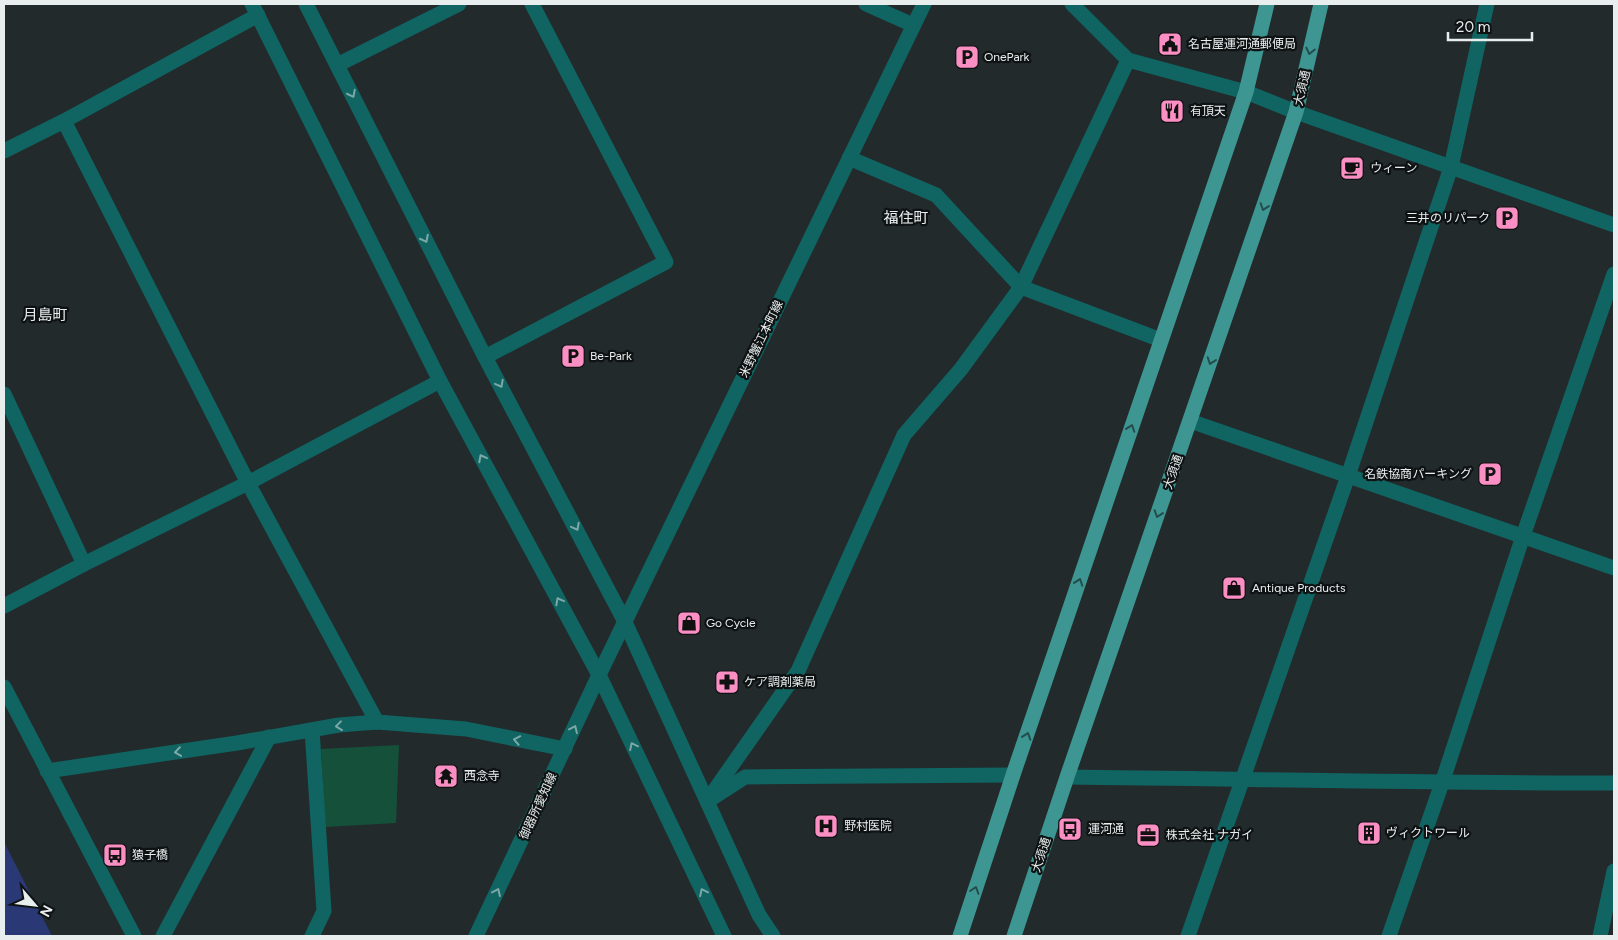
<svg xmlns="http://www.w3.org/2000/svg" width="1618" height="940" viewBox="0 0 1618 940" font-family="Figtree,'Noto Sans JP',sans-serif">
<rect width="100%" height="100%" fill="#222a2c"/>
<polygon fill="#15513a" points="399,745 396,823 325,827 321,749"/>
<polygon fill="#2a3976" points="4,842 52,936 4,936"/>
<g fill="none" stroke-linecap="round" stroke-linejoin="round">
<g stroke="#106461" stroke-width="15">
<polyline points="252,4 440,381 599,675 724,936"/>
<polyline points="306,4 485,357 625,622 759,915 773,936"/>
<polyline points="866,4 913,25"/>
<polyline points="1072,4 1128,60 1246,92 1296,112 1614,225"/>
<polyline points="337,65 459,4"/>
<polyline points="64,121 248,483 377,722"/>
<polyline points="4,151 64,121 258,15"/>
<polyline points="849,158 936,195 1021,287 1161,340"/>
<polyline points="485,357 666,262 532,4"/>
<polyline points="4,394 84,564"/>
<polyline points="1190,421 1614,568"/>
<polyline points="4,606 84,564 248,483 440,381"/>
<polyline points="4,687 134,936"/>
<polyline points="47,771 237,743 339,725 377,722 466,729 565,749"/>
<path d="M1067,777C1249,779 1432,783 1614,783"/>
<polyline points="714,797 745,777 1013,775"/>
<polyline points="707,801 798,671 904,435 961,369 1021,287 1128,60"/>
<polyline points="163,936 269,737"/>
<polyline points="312,936 324,911 312,730"/>
<polyline points="476,936 599,675 924,4"/>
<polyline points="1188,936 1348,476 1451,167 1487,4"/>
<polyline points="1389,936 1442,783 1523,536 1614,274"/>
<polyline points="1600,936 1614,871"/>
</g>
<g stroke="#3d9691" stroke-width="15">
<polyline points="960,936 1013,775 1246,92 1267,4"/>
<polyline points="1014,936 1067,777 1296,112 1321,4"/>
</g>
</g>
<defs><path id="oneway-chevron" d="M-2-3.5L2.5 0L-2 3.5" fill="none" stroke-width="1.6" stroke-linecap="round" stroke-linejoin="round" transform="scale(1.25)"/></defs>
<g stroke="#234d4c">
<use href="#oneway-chevron" transform="translate(1310 51) rotate(103)"/>
<use href="#oneway-chevron" transform="translate(1264 207) rotate(109)"/>
<use href="#oneway-chevron" transform="translate(1211 361) rotate(109)"/>
<use href="#oneway-chevron" transform="translate(1131 428) rotate(-71)"/>
<use href="#oneway-chevron" transform="translate(1158 514) rotate(109)"/>
<use href="#oneway-chevron" transform="translate(1079 582) rotate(-71)"/>
<use href="#oneway-chevron" transform="translate(1027 736) rotate(-71)"/>
<use href="#oneway-chevron" transform="translate(975 890) rotate(-72)"/>
</g>
<g stroke="#7ca8a8">
<use href="#oneway-chevron" transform="translate(352 94) rotate(63)"/>
<use href="#oneway-chevron" transform="translate(425 239) rotate(63)"/>
<use href="#oneway-chevron" transform="translate(500 384) rotate(62)"/>
<use href="#oneway-chevron" transform="translate(482 458) rotate(-118)"/>
<use href="#oneway-chevron" transform="translate(576 527) rotate(62)"/>
<use href="#oneway-chevron" transform="translate(559 601) rotate(-118)"/>
<use href="#oneway-chevron" transform="translate(339 726) rotate(173)"/>
<use href="#oneway-chevron" transform="translate(574 729) rotate(-65)"/>
<use href="#oneway-chevron" transform="translate(517 740) rotate(-169)"/>
<use href="#oneway-chevron" transform="translate(633 746) rotate(-116)"/>
<use href="#oneway-chevron" transform="translate(178 752) rotate(172)"/>
<use href="#oneway-chevron" transform="translate(497 892) rotate(-65)"/>
<use href="#oneway-chevron" transform="translate(703 892) rotate(-116)"/>
</g>
<defs>
<g id="civic-square" transform="scale(1.25)"><rect x="-9" y="-9" width="18" height="18" rx="4" fill="#fb8fc4" stroke="#0e1213"/><path d="M-.6-6.5H3V-4.5H.6V-3L4-1V1h2V6H-6V1h2V-1L-.6-3ZM-1.2 2.5V6h2.4V2.5Z" fill="#111"/></g>
<g id="parking-square" transform="scale(1.25)"><rect x="-9" y="-9" width="18" height="18" rx="4" fill="#fb8fc4" stroke="#0e1213"/><path d="M-3.5-5.5H1a3.5 3.5 0 0 1 0 7H-1V5.5H-3.5ZM-1-3.4V-.6H.8a1.4 1.4 0 0 0 0-2.8Z" fill="#111"/></g>
<g id="restaurant-square" transform="scale(1.25)"><rect x="-9" y="-9" width="18" height="18" rx="4" fill="#fb8fc4" stroke="#0e1213"/><path d="M-5-6h1v4h1v-4h1v4h1v-4h1v5L-1.5 .5V6h-2V.5L-5-1ZM5-6V6H3V1.5H1.5Q1.5-4 5-6Z" fill="#111"/></g>
<g id="cafe-square" transform="scale(1.25)"><rect x="-9" y="-9" width="18" height="18" rx="4" fill="#fb8fc4" stroke="#0e1213"/><path d="M-5.5-4.5H6V0H3Q3 3.5 0 3.5H-2.5Q-5.5 3.5-5.5 0ZM3-3.2v2h1.7v-2ZM-6 4.5H4V6H-6Z" fill="#111"/></g>
<g id="shop-square" transform="scale(1.25)"><rect x="-9" y="-9" width="18" height="18" rx="4" fill="#fb8fc4" stroke="#0e1213"/><path d="M-5-2.5h2.3a2.7 3.5 0 0 1 5.4 0H5L5.5 6h-11ZM-1.5-2.5h3a1.5 2.3 0 0 0-3 0Z" fill="#111"/></g>
<g id="pharmacy-square" transform="scale(1.25)"><rect x="-9" y="-9" width="18" height="18" rx="4" fill="#fb8fc4" stroke="#0e1213"/><path d="M-2-6h4v4h4v4h-4v4h-4v-4h-4v-4h4Z" fill="#111"/></g>
<g id="temple-square" transform="scale(1.25)"><rect x="-9" y="-9" width="18" height="18" rx="4" fill="#fb8fc4" stroke="#0e1213"/><path d="M0-6L5-2H3V0L6.5 2.5H4V6H1.5V3h-3V6H-4V2.5H-6.5L-3 0V-2H-5Z" fill="#111"/></g>
<g id="hospital-square" transform="scale(1.25)"><rect x="-9" y="-9" width="18" height="18" rx="4" fill="#fb8fc4" stroke="#0e1213"/><path d="M-5-5h3v3.5h4V-5h3V5h-3V1.5h-4V5h-3Z" fill="#111"/></g>
<g id="bus-square" transform="scale(1.25)"><rect x="-9" y="-9" width="18" height="18" rx="4" fill="#fb8fc4" stroke="#0e1213"/><path d="M-5-6H5V4H4V6H2V4H-2V6H-4V4H-5ZM-3.5-4V0h7V-4ZM-3.5 1.2v1.5H-2V1.2ZM2 1.2v1.5H3.5V1.2Z" fill="#111"/></g>
<g id="building-square" transform="scale(1.25)"><rect x="-9" y="-9" width="18" height="18" rx="4" fill="#fb8fc4" stroke="#0e1213"/><path d="M-4-6H4V6H1V3H-1V6H-4ZM-2.5-4.3h1.7v1.8h-1.7ZM.8-4.3h1.7v1.8H.8ZM-2.5-1h1.7V.8h-1.7ZM.8-1h1.7V.8H.8Z" fill="#111"/></g>
<g id="office-square" transform="scale(1.25)"><rect x="-9" y="-9" width="18" height="18" rx="4" fill="#fb8fc4" stroke="#0e1213"/><path d="M-6-3h4V-5.5h4V-3h4V5H-6ZM-1-4.5V-3h2v-1.5ZM-6 0V1H6V0Z" fill="#111"/></g>
</defs>
<g fill-rule="evenodd">
<use href="#civic-square" x="1170" y="44"/>
<use href="#parking-square" x="967" y="57"/>
<use href="#restaurant-square" x="1172" y="111"/>
<use href="#cafe-square" x="1352" y="168"/>
<use href="#parking-square" x="1507" y="218"/>
<use href="#parking-square" x="573" y="356"/>
<use href="#parking-square" x="1490" y="474"/>
<use href="#shop-square" x="1234" y="588"/>
<use href="#shop-square" x="689" y="623"/>
<use href="#pharmacy-square" x="727" y="682"/>
<use href="#temple-square" x="446" y="776"/>
<use href="#hospital-square" x="826" y="826"/>
<use href="#bus-square" x="1070" y="829"/>
<use href="#building-square" x="1369" y="833"/>
<use href="#office-square" x="1148" y="835"/>
<use href="#bus-square" x="115" y="855"/>
</g>
<g text-anchor="middle" stroke-width="4.5" stroke-linejoin="round" paint-order="stroke">
<g font-size="12" fill="#e8edee" stroke="#0e1213" text-anchor="start">
<text x="1188" y="48">名古屋運河通郵便局</text>
<text x="984" y="61">OnePark</text>
<text x="1190" y="115">有頂天</text>
<text x="1370" y="172">ウィーン</text>
<text x="1490" y="222" text-anchor="end">三井のリパーク</text>
<text x="590" y="360">Be-Park</text>
<text x="1472" y="478" text-anchor="end">名鉄協商パーキング</text>
<text x="1252" y="592">Antique Products</text>
<text x="706" y="627">Go Cycle</text>
<text x="744" y="686">ケア調剤薬局</text>
<text x="464" y="780">西念寺</text>
<text x="844" y="830">野村医院</text>
<text x="1088" y="833">運河通</text>
<text x="1386" y="837">ヴィクトワール</text>
<text x="1166" y="839">株式会社 ナガイ</text>
<text x="132" y="859">猿子橋</text>
</g>
<g font-size="12" fill="#e8edee" stroke="#0e1213">
<text transform="translate(1302 88) rotate(-77)" y="4">大須通</text>
<text transform="translate(761 339) rotate(-64)" y="4">米野蟹江本町線</text>
<text transform="translate(1173 472) rotate(-71)" y="4">大須通</text>
<text transform="translate(538 806) rotate(-65)" y="4">御器所愛知線</text>
<text transform="translate(1041 855) rotate(-72)" y="4">大須通</text>
</g>
<g font-size="15" fill="#e8edee" stroke="#0e1213">
<text x="906" y="223">福住町</text>
<text x="45" y="320">月島町</text>
</g>
</g>
<rect width="1618" height="940" fill="none" stroke="#e8edee" stroke-width="10"/>
<g transform="translate(35 905) rotate(118)" stroke="#0e1213" stroke-width="4" paint-order="stroke">
<path d="M0-4L9 19L0 12L-9 19Z" fill="#e8edee"/>
<text y="-8" font-size="14" font-weight="bold" text-anchor="middle" fill="#e8edee">N</text>
</g>
<path d="M1448 32v8h84v-8" fill="none" stroke="#e8edee" stroke-width="2.5"/>
<text x="1456" y="32" font-size="15" fill="#e8edee" stroke="#0e1213" stroke-width="4" paint-order="stroke">20 m</text>
</svg>
